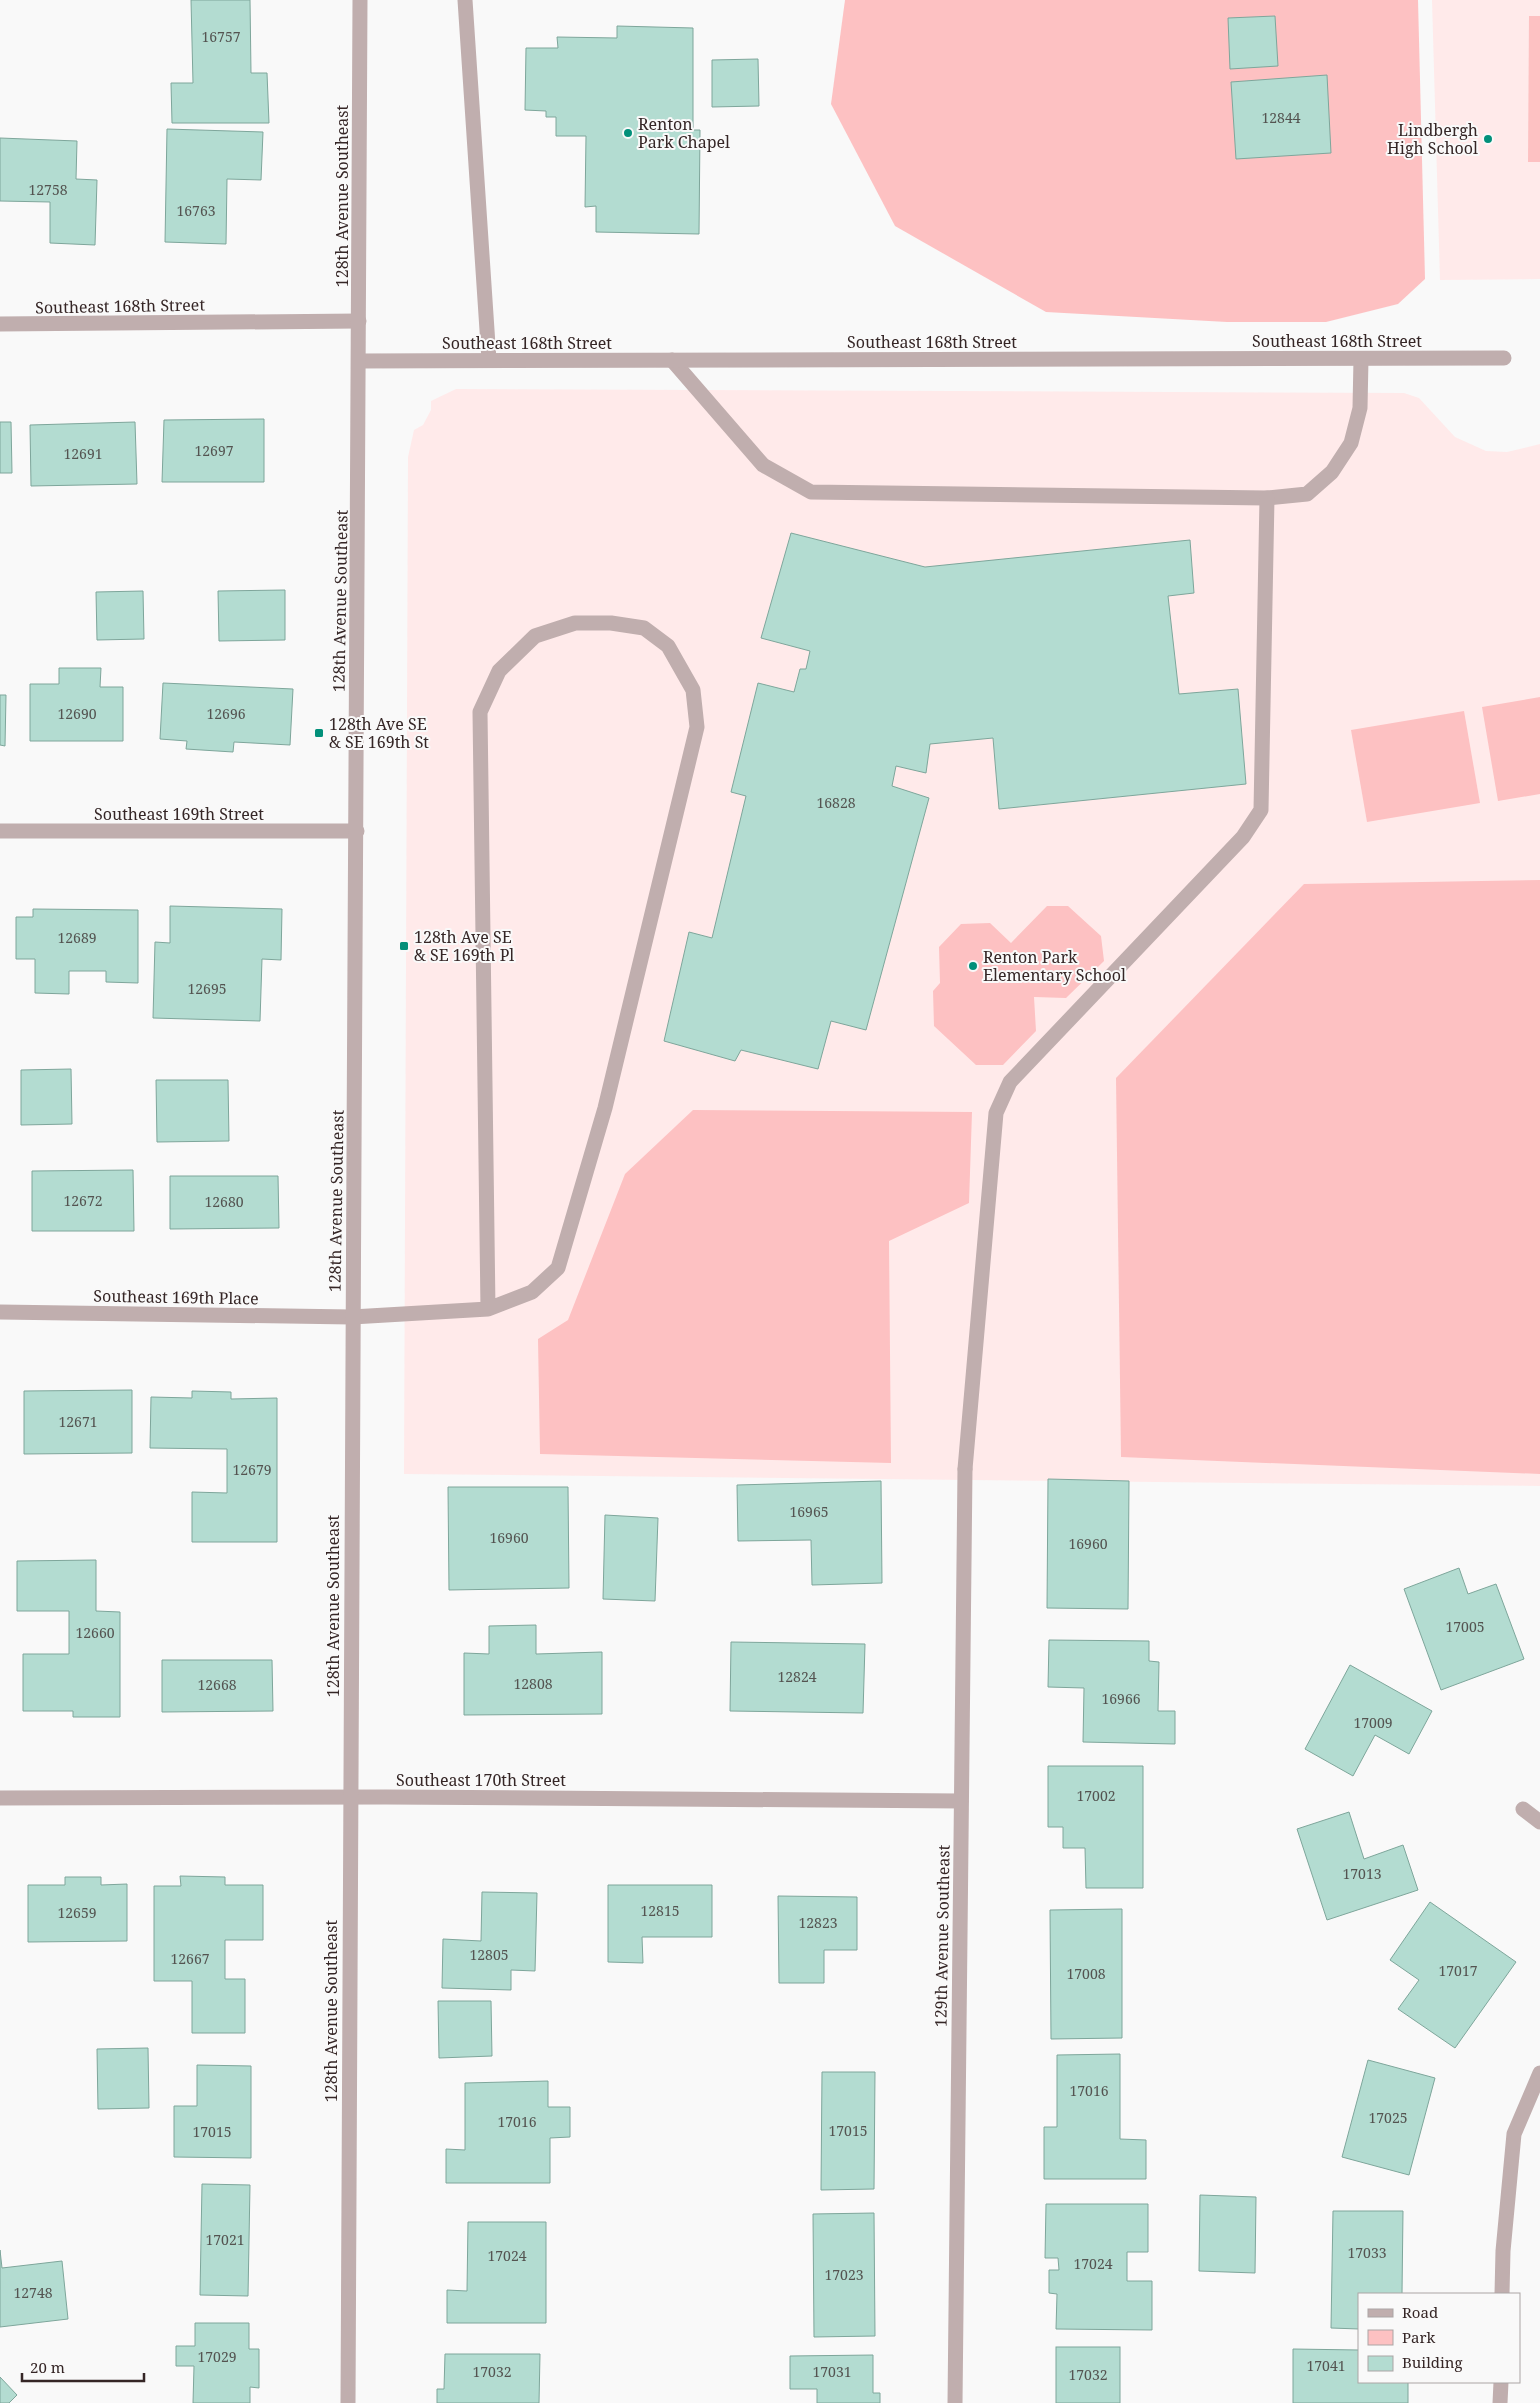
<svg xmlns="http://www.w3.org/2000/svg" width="1540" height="2403" viewBox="0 0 1540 2403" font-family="'Noto Serif',serif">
<rect width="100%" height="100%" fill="#f9f9f9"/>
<g fill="#ffeaea">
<polygon points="1432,0 1540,0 1540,279 1440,280"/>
<polygon points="456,389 1404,393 1419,398 1455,437 1486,451 1507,452 1540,444 1540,1486 404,1474 408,457 414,430 423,425 431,410 431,401"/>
</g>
<g fill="#fdc1c2">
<polygon points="845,0 1418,0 1425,279 1398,304 1326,322 1227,322 1046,312 895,226 831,104"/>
<polygon points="1529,16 1540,16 1540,162 1528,162"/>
<polygon points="1540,697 1540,794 1498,801 1482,707"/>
<polygon points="1464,711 1480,803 1367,822 1351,730"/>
<polygon points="1540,880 1540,1474 1121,1457 1116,1078 1304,884"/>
<polygon points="1047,906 1068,906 1101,936 1104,961 1066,998 1034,997 1036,1031 1003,1065 976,1065 934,1026 933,991 940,983 939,947 961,924 990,923 1011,943"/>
<polygon points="693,1110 972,1112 969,1203 889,1241 891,1463 540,1454 538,1339 568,1320 625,1174"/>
</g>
<g fill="#b3dcd1" stroke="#7ea69b">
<polygon points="191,0 250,0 251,73 267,73 269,123 172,123 171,83 193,83"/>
<polygon points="1275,16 1278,66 1230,69 1228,18"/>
<polygon points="617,26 693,28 693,130 700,130 699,234 596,232 596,206 585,207 586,136 556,136 556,117 546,117 546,111 525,110 526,48 558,48 557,37 617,38"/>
<polygon points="758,59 759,106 712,107 712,60"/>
<polygon points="1327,75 1331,153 1236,159 1231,82"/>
<polygon points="167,129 263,132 261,180 227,179 226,244 165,242"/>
<polygon points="0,138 77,141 76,179 97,180 95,245 50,243 50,202 0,201"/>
<polygon points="264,419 264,482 162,482 164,420"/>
<polygon points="0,422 11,422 12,473 0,473"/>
<polygon points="135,422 137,484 31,486 30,425"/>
<polygon points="791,533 925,567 1190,540 1194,593 1168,596 1179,694 1238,689 1246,784 999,809 993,738 930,744 926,773 896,766 892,786 929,798 866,1030 831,1021 818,1069 741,1050 735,1061 664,1041 689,932 712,938 746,796 731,792 758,683 794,692 800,669 806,669 810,651 761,638"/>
<polygon points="285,590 285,640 219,641 218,591"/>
<polygon points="143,591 144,639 97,640 96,592"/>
<polygon points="59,668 101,668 100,687 123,687 123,741 30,741 30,684 59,684"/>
<polygon points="163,683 293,689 290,745 234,742 233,752 186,749 187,741 160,739"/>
<polygon points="0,695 6,695 5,746 0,745"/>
<polygon points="170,906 282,909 281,960 262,959 260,1021 153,1018 155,942 170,943"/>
<polygon points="33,909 138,910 138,983 106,982 106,971 69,971 69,994 35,993 35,959 16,959 16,917 33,917"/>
<polygon points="71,1069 72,1124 21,1125 21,1070"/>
<polygon points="156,1080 228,1080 229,1141 157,1142"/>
<polygon points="133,1170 134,1231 32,1231 32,1171"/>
<polygon points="170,1176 278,1176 279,1228 170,1229"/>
<polygon points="132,1390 132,1453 24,1454 24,1391"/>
<polygon points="192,1391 231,1392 231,1399 277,1398 277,1542 192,1542 192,1492 227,1493 227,1449 150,1448 151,1397 192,1398"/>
<polygon points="1048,1479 1129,1481 1128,1609 1047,1608"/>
<polygon points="881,1481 882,1583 812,1585 811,1540 738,1541 737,1485"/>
<polygon points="448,1487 568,1487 569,1588 449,1590"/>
<polygon points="605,1515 658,1518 655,1601 603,1599"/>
<polygon points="96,1560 96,1611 120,1612 120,1717 73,1717 73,1711 23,1711 23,1654 69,1654 69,1611 17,1611 17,1561"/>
<polygon points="1459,1568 1468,1594 1496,1584 1524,1659 1441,1690 1404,1589"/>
<polygon points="536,1625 536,1654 602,1652 602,1714 464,1715 464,1653 489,1654 489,1626"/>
<polygon points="1049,1640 1149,1641 1149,1661 1159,1662 1158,1711 1175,1711 1175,1744 1083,1742 1084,1688 1048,1687"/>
<polygon points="731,1642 865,1644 863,1713 730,1711"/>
<polygon points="162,1660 272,1660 273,1711 162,1712"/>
<polygon points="1350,1665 1432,1711 1409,1754 1375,1735 1353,1776 1305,1749"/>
<polygon points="1048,1766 1143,1766 1143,1888 1086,1888 1085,1848 1063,1848 1063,1827 1048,1827"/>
<polygon points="1349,1812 1364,1859 1403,1845 1418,1890 1327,1920 1297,1829"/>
<polygon points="180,1876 225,1877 225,1885 263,1885 263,1940 225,1940 225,1979 245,1979 245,2033 192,2033 192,1981 154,1981 154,1886 181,1886"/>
<polygon points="65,1877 101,1877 101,1885 127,1884 127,1941 28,1942 28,1885 65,1885"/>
<polygon points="608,1885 712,1885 712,1937 642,1937 643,1963 608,1962"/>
<polygon points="482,1892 537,1893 535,1971 511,1970 511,1990 442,1988 443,1939 481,1941"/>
<polygon points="778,1896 857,1897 857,1950 824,1950 824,1983 779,1983"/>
<polygon points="1430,1902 1516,1962 1455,2048 1398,2009 1419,1980 1390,1960"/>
<polygon points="1122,1909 1122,2038 1051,2039 1050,1910"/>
<polygon points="438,2001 491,2001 492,2056 439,2058"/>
<polygon points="148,2048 149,2108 98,2109 97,2049"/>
<polygon points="1120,2054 1120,2139 1146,2140 1146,2179 1044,2179 1044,2127 1057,2127 1057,2055"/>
<polygon points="1368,2060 1435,2078 1409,2175 1342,2157"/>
<polygon points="197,2065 251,2066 251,2158 174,2157 174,2106 197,2106"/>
<polygon points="822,2072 875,2072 874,2189 821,2190"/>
<polygon points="548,2081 548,2107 570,2107 570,2137 550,2138 550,2183 446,2183 446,2149 465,2150 465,2083"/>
<polygon points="202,2184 250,2185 248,2296 200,2295"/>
<polygon points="1200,2195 1256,2197 1255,2273 1199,2271"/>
<polygon points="1046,2204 1148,2204 1148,2252 1127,2252 1127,2281 1152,2281 1152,2330 1056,2329 1057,2294 1049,2293 1049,2270 1059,2270 1058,2258 1045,2258"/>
<polygon points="1333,2211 1403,2211 1402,2294 1359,2294 1359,2329 1331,2328"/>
<polygon points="874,2213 875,2336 814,2337 813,2214"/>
<polygon points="468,2222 546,2222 546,2323 447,2323 447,2290 467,2291"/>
<polygon points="0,2250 2,2268 62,2261 68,2319 0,2327"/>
<polygon points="195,2323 249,2323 249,2349 259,2349 259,2388 250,2387 250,2403 193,2403 194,2366 176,2366 176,2346 195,2346"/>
<rect x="1056" y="2347" width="64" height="56"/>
<polygon points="1293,2349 1359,2350 1359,2382 1408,2382 1408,2403 1293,2403"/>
<polygon points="445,2354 540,2354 539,2403 437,2403 437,2389 444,2389"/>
<polygon points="873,2355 873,2393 880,2393 880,2403 817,2403 817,2389 790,2389 790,2356"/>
<polygon points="0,2377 17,2395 9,2403 0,2403"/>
</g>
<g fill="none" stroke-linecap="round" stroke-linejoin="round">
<g stroke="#c0aeae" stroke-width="15">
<polyline points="465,0 489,360"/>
<polyline points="672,360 763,465 811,492 1267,498 1307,494 1332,472 1351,443 1360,408 1361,359"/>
<polyline points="352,1317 488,1309 532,1292 558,1268 605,1108 697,727 693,690 668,646 644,628 611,623 575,623 535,636 499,671 480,712 488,1309"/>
<polyline points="965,1469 996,1113 1010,1082 1243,837 1261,810 1267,498"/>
</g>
<g stroke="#c0aeae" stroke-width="15">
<polyline points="360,361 1504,358"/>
<polyline points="0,831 357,831"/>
<polyline points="0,1312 352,1317"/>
<polyline points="0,1798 386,1797 961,1801"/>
<polyline points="1523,1809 1540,1822"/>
<polyline points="1502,2294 1503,2251 1514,2134 1540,2073"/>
<polyline points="955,2403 965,1469"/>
<polyline points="1500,2403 1501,2382"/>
</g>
<g stroke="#c0aeae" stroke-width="15">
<polyline points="0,324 359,321"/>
<path d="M348,2403C349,1602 358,801 360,0"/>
</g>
</g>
<g fill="#02907a" stroke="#f9f9f9" stroke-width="2">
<circle cx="628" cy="133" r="5"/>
<circle cx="1488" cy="139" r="5"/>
<rect x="314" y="728" width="10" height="10" rx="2.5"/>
<rect x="399" y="941" width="10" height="10" rx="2.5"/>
<circle cx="973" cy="966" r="5"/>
</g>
<g text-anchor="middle" stroke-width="4" stroke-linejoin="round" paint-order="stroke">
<g font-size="14" fill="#545451">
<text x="221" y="42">16757</text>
<text x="1281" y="123">12844</text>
<text x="48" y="195">12758</text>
<text x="196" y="216">16763</text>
<text x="214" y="456">12697</text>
<text x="83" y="459">12691</text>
<text x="77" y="719">12690</text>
<text x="226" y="719">12696</text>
<text x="836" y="808">16828</text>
<text x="77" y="943">12689</text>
<text x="207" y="994">12695</text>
<text x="83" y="1206">12672</text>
<text x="224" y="1207">12680</text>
<text x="78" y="1427">12671</text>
<text x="252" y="1475">12679</text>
<text x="809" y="1517">16965</text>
<text x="509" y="1543">16960</text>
<text x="1088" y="1549">16960</text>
<text x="1465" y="1632">17005</text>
<text x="95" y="1638">12660</text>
<text x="797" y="1682">12824</text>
<text x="533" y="1689">12808</text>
<text x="217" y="1690">12668</text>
<text x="1121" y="1704">16966</text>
<text x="1373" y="1728">17009</text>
<text x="1096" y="1801">17002</text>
<text x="1362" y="1879">17013</text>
<text x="660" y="1916">12815</text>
<text x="77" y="1918">12659</text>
<text x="818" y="1928">12823</text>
<text x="489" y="1960">12805</text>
<text x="190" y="1964">12667</text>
<text x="1458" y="1976">17017</text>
<text x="1086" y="1979">17008</text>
<text x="1089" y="2096">17016</text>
<text x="1388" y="2123">17025</text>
<text x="517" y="2127">17016</text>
<text x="848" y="2136">17015</text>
<text x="212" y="2137">17015</text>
<text x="225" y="2245">17021</text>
<text x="1367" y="2258">17033</text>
<text x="507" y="2261">17024</text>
<text x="1093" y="2269">17024</text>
<text x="844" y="2280">17023</text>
<text x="33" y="2298">12748</text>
<text x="217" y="2362">17029</text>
<text x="1326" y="2371">17041</text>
<text x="492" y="2377">17032</text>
<text x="832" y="2377">17031</text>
<text x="1088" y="2380">17032</text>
</g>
<g font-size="16" fill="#352626" stroke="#f9f9f9" text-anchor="start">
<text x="638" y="130">Renton<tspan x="638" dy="18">Park Chapel</tspan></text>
<text x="1478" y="136" text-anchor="end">Lindbergh<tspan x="1478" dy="18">High School</tspan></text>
<text x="329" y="730">128th Ave SE<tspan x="329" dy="18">&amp; SE 169th St</tspan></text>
<text x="414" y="943">128th Ave SE<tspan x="414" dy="18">&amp; SE 169th Pl</tspan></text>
<text x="983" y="963">Renton Park<tspan x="983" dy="18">Elementary School</tspan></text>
</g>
<g font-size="16" fill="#352626" stroke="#f9f9f9">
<text transform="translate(342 196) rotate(-90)" y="6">128th Avenue Southeast</text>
<text transform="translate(120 306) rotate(-1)" y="6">Southeast 168th Street</text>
<text x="1337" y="347">Southeast 168th Street</text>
<text x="932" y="348">Southeast 168th Street</text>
<text x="527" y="349">Southeast 168th Street</text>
<text transform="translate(340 601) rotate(-89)" y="6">128th Avenue Southeast</text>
<text x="179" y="820">Southeast 169th Street</text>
<text transform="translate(336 1201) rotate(-89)" y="6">128th Avenue Southeast</text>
<text transform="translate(176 1297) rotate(1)" y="6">Southeast 169th Place</text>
<text transform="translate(333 1606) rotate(-90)" y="6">128th Avenue Southeast</text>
<text x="481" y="1786">Southeast 170th Street</text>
<text transform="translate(942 1936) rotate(-89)" y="6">129th Avenue Southeast</text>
<text transform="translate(331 2011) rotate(-90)" y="6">128th Avenue Southeast</text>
</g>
</g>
<rect x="1358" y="2293" width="162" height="90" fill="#f9f9f9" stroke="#aba5a5"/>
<rect x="1368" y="2309" width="25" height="8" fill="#c0aeae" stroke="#aba5a5"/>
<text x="1402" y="2318" font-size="15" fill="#352626">Road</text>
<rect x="1368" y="2330" width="25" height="15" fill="#fdc1c2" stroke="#aba5a5"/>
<text x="1402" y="2343" font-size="15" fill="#352626">Park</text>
<rect x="1368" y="2356" width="25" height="15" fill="#b3dcd1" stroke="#aba5a5"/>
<text x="1402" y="2368" font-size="15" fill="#352626">Building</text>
<path d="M22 2373v8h122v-8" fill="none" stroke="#352626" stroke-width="2.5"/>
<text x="30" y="2373" font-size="15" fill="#352626" stroke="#f9f9f9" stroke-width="4" paint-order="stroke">20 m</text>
</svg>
